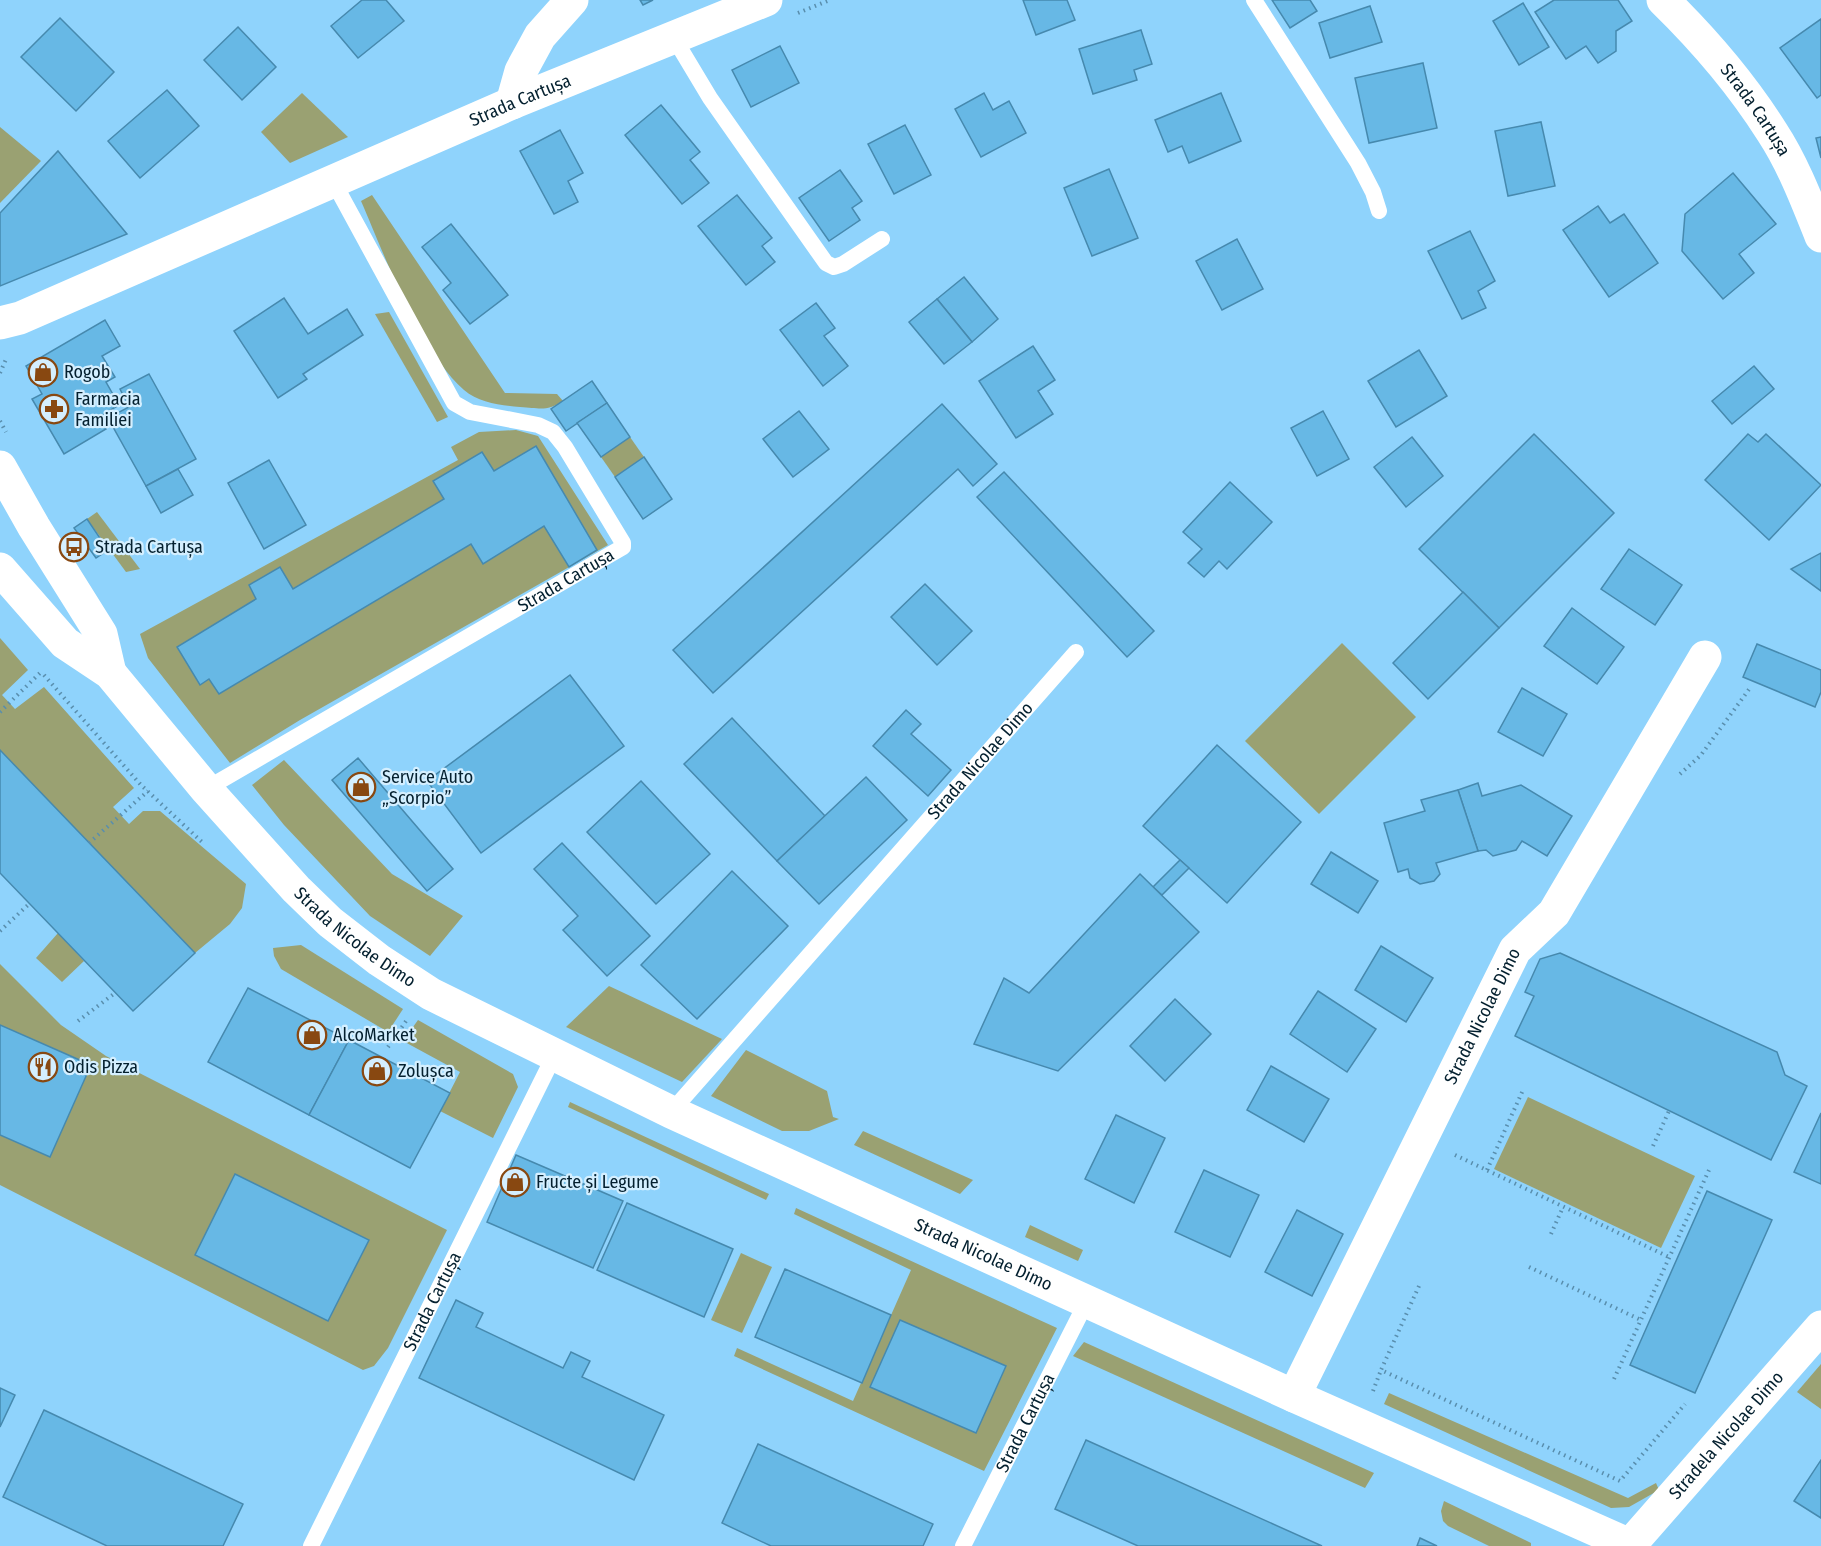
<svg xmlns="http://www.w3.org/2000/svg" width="1821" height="1546" viewBox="0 0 1821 1546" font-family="'Fira Sans Condensed',sans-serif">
<rect width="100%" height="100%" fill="#8fd3fc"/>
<g fill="#9aa172">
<polygon points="302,93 348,137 290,163 261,132"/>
<polygon points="0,127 41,161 0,203"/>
<path d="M372,195L505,393L557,394L563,401C546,412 540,408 520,407C500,405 479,403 464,390C419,350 385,256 361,201Z"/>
<polygon points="389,312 448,417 437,422 375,314"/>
<polygon points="516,430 538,436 608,545 300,720 230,763 148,658 140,634 458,460 451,447 479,432"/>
<polygon points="630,437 644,457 615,477 601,457"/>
<polygon points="97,512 140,569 126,572 87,519"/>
<polygon points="0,638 28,670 2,695 15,709 44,687 134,788 113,807 129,824 143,811 160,811 246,884 242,908 230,924 195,953 0,750"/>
<polygon points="1342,643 1416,717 1319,814 1245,741"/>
<polygon points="284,760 392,874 463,916 430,956 370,916 284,825 252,785"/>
<polygon points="58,933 84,961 62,982 36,958"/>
<polygon points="301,945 403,1009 388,1032 281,969 274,956 273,948"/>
<polygon points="0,964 61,1025 106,1056 447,1230 388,1348 374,1366 363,1370 0,1185"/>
<polygon points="609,986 722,1039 682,1082 566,1027"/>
<polygon points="418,1020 513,1074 518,1087 493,1138 440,1111 460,1072 403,1041"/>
<polygon points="746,1050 827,1091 833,1117 839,1119 809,1131 782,1131 711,1096"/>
<polygon points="1528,1097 1695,1176 1661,1248 1494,1169"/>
<polygon points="570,1102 769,1194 766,1200 568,1107"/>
<polygon points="863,1131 973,1180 960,1194 854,1145"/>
<polygon points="796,1208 1057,1328 984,1471 734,1356 737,1348 853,1401 911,1270 794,1214"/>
<polygon points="1030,1225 1083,1250 1078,1261 1025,1237"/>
<polygon points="741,1253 772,1267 742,1333 711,1320"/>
<polygon points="1084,1342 1374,1473 1365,1488 1073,1356"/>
<polygon points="1821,1364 1821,1409 1797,1392"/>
<polygon points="1389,1393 1628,1498 1656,1483 1659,1490 1629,1507 1611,1508 1384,1404"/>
<polygon points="1444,1501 1531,1543 1531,1546 1489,1546 1448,1526 1443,1521 1441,1511"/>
</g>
<g fill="#67b8e5" stroke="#4689ae" stroke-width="1.5">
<polygon points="362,0 386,0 404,21 358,58 331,26"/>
<polygon points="640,0 653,0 643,5"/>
<polygon points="1023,0 1067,0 1075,20 1036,35"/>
<polygon points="1272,0 1310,0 1317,11 1290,28"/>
<polygon points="1554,0 1618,0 1632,21 1616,31 1616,51 1598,63 1586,46 1566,59 1535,12"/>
<polygon points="1523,3 1549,47 1519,65 1493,21"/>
<polygon points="1370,6 1382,42 1330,58 1319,23"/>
<polygon points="60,18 114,72 76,111 21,57"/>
<polygon points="1821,19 1821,95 1817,98 1780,48"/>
<polygon points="238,27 276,67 242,100 204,60"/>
<polygon points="1141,30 1152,64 1134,70 1137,80 1093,94 1079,49"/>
<polygon points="780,46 799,83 751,107 732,70"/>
<polygon points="1423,63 1437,128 1369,143 1355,78"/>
<polygon points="167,90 199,126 140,178 108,141"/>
<polygon points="984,93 993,110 1009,101 1026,133 981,157 955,109"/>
<polygon points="1221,93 1241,141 1189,163 1182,146 1168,152 1155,120"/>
<polygon points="661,105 700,152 690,160 709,183 682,204 625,135"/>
<polygon points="1541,122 1555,186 1508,196 1495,131"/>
<polygon points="905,125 931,175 894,194 868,144"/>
<polygon points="560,130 583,173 568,181 578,202 554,214 520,151"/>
<polygon points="1821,137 1821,158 1816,138"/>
<polygon points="58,151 127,234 0,286 0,213"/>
<polygon points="1109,169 1138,238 1092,256 1064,188"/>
<polygon points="840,170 862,201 852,208 860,220 829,241 799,198"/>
<polygon points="1733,173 1776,224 1739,254 1754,273 1723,299 1682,251 1685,214"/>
<polygon points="737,195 772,238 762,246 775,262 746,285 698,226"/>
<polygon points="1598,206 1610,223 1624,214 1658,263 1609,297 1563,230"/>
<polygon points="451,224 508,295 470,324 443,290 451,283 422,247"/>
<polygon points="1470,231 1495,281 1478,291 1486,308 1462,319 1428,251"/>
<polygon points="1237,239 1263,289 1222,310 1196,261"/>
<polygon points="964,277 998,319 972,342 937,299"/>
<polygon points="284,298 308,334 347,309 363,335 303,374 307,379 278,398 234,331"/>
<polygon points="937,299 972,342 944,364 909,322"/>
<polygon points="816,303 835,328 824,336 848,366 823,386 780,330"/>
<polygon points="105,320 120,346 102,356 115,377 106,382 119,405 99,417 106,429 64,454 32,399 42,394 26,366"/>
<polygon points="1033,346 1055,380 1038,391 1053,414 1016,438 979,381"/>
<polygon points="1419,350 1447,396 1396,427 1368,381"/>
<polygon points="1754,366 1774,389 1732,424 1712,401"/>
<polygon points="149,374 196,459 146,486 108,418 129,407 120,389"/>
<polygon points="592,381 607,403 566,431 551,409"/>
<polygon points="607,403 630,437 601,457 577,423"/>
<polygon points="942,404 997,464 973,486 958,469 713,693 673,650"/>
<polygon points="799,411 829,449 793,477 763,439"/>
<polygon points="1323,411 1349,459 1317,476 1291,428"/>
<polygon points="1534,434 1614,513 1499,628 1419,549"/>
<polygon points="1748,434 1758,442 1766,434 1821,485 1769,540 1705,480"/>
<polygon points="1412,437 1443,476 1406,507 1374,467"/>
<polygon points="536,446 597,550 569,567 544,526 483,564 471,544 219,694 209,679 200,685 177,647 256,599 249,585 280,567 293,589 444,499 433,481 482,452 494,471"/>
<polygon points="644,457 672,499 643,519 615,477"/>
<polygon points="269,460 306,525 264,549 228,483"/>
<polygon points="178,469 193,495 161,513 146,486"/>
<polygon points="1004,472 1154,631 1127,657 977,497"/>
<polygon points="1230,482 1272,522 1227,569 1219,561 1204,577 1188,563 1202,549 1183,532"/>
<polygon points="87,519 108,550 96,558 74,528"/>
<polygon points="1629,549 1682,585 1655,625 1601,589"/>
<polygon points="1821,553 1821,591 1791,569"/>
<polygon points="925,584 972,631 937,665 891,617"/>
<polygon points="1463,592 1499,628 1428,699 1393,663"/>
<polygon points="1572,608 1624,647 1597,684 1544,646"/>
<polygon points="1757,644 1821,670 1821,692 1815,707 1743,677"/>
<polygon points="570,675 624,746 481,853 427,781"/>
<polygon points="1522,688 1567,714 1543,756 1498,732"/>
<polygon points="906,710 921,724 911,734 951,770 928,796 873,746"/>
<polygon points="732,718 825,816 777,861 684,764"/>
<polygon points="1217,745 1301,822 1227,903 1143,826"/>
<polygon points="0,750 195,953 133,1011 0,873"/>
<polygon points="358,758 453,869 427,891 332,780"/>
<polygon points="866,777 907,820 819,904 777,861"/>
<polygon points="641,781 710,854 656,904 587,832"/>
<polygon points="1478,783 1482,796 1521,785 1572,816 1547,856 1522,841 1516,850 1493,856 1486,850 1478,851 1458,790"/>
<polygon points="1458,790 1478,851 1436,863 1440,874 1434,881 1420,884 1410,878 1408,869 1398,872 1384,823 1425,811 1421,800"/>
<polygon points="562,843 650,936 607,976 563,930 578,916 534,869"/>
<polygon points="1331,852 1378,881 1358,913 1311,884"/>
<polygon points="1180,860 1189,868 1162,895 1153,887"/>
<polygon points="732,871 788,926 697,1019 641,965"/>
<polygon points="1140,874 1199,932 1058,1071 974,1044 1004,978 1029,993"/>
<polygon points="1381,946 1433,978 1406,1022 1355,990"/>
<polygon points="1560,953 1777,1052 1785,1075 1807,1086 1771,1160 1515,1036 1534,996 1525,992 1540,959"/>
<polygon points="248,988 349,1040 309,1115 208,1062"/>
<polygon points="1318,991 1376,1029 1347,1072 1290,1034"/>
<polygon points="1175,999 1211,1034 1165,1081 1130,1046"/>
<polygon points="0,1025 91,1065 50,1157 0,1135"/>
<polygon points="349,1040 450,1093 410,1168 309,1115"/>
<polygon points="1271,1066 1329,1099 1304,1142 1247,1110"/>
<polygon points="1821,1113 1821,1184 1794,1172"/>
<polygon points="1116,1115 1165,1138 1134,1203 1085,1179"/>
<polygon points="516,1155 623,1201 593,1268 487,1222"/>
<polygon points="1204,1170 1259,1195 1230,1257 1175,1232"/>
<polygon points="235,1174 369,1240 328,1321 195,1255"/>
<polygon points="1707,1191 1772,1220 1695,1393 1630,1365"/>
<polygon points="627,1203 733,1249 704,1317 597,1270"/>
<polygon points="1297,1210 1343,1234 1312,1296 1265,1272"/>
<polygon points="785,1269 891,1315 862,1383 755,1337"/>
<polygon points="456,1300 483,1313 476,1327 563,1368 571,1352 590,1361 582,1377 664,1415 634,1480 419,1378"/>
<polygon points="900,1320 1006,1366 976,1433 870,1387"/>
<polygon points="0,1388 15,1395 0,1427"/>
<polygon points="44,1410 243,1504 223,1546 107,1546 3,1497"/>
<polygon points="1086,1440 1322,1546 1138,1546 1055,1509"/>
<polygon points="758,1444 933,1524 923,1546 771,1546 722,1523"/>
<polygon points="1821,1460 1821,1518 1794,1501"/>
<polygon points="1420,1538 1437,1546 1417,1546"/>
</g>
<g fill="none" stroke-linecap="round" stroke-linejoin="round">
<g stroke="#598ead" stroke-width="4" stroke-dasharray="1.5 4.5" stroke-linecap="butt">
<polyline points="798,13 830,0"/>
<polyline points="0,373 7,357"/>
<polyline points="0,421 6,432"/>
<polyline points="44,675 141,785 202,842"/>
<polyline points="0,712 41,672"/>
<polyline points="1680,774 1701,755 1750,688"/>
<polyline points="89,843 148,791"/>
<polyline points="0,931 29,904"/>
<polyline points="78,1021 115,993"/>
<polyline points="388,1047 406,1021"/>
<polyline points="1653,1146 1669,1111"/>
<polyline points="1455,1155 1669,1257"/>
<polyline points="1487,1170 1523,1090"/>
<polyline points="1551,1234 1563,1207"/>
<polyline points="1529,1267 1641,1320"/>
<polyline points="1419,1286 1381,1370 1620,1481 1685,1404"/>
<polyline points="1614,1379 1709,1170"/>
<polyline points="1373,1391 1381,1370"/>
</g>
<g stroke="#fff" stroke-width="16">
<polyline points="1254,0 1358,163 1373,192 1379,211"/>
<polyline points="674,38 710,98 826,263 834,267 843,264 882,239"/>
<path id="s1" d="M206,789L623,547V543L565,447L553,432L538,425L470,412L454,403L333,181"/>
<path id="s2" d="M671,1112L1076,652"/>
<path id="s3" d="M311,1546L554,1056"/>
<path id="s4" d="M963,1546L1087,1301"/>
</g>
<g stroke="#fff" stroke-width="33">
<path id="s5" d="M1663,0C1704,40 1741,83 1772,132C1793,164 1807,201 1821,236"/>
<polyline points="512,103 521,71 540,36 572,0"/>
<path id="s6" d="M1294,1396L1515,950L1554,913L1705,657"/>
<path id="s7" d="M1630,1545L1821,1327"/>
</g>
<g stroke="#fff" stroke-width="33">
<path id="s8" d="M0,323L20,318L512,103L766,0"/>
<polyline points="0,467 34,527 101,634 110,673"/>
<path id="s9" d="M0,569L65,643L110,673L206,789L296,889L330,922L379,960L431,994L671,1112L1294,1396L1632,1546"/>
</g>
</g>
<defs>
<g id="shop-ring" transform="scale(1.5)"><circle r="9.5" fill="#d4efff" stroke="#884811" stroke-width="1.5"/><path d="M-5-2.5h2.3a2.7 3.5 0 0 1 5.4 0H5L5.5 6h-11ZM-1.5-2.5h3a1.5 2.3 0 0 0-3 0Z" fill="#884811"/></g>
<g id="pharmacy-ring" transform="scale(1.5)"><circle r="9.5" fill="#d4efff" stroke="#884811" stroke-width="1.5"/><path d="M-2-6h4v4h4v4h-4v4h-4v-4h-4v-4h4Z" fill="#884811"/></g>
<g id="bus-ring" transform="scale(1.5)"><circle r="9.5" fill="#d4efff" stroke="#884811" stroke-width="1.5"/><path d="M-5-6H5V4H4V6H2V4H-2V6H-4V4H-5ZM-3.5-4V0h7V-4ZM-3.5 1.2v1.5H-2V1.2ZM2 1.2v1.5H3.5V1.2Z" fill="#884811"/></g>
<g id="restaurant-ring" transform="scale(1.5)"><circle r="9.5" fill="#d4efff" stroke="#884811" stroke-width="1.5"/><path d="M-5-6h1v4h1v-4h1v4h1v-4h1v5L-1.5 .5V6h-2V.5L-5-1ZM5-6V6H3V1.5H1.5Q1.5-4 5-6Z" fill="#884811"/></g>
</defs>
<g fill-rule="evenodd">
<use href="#shop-ring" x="43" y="372"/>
<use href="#pharmacy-ring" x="54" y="409"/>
<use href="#bus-ring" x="74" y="547"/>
<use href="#shop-ring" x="361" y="787"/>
<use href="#shop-ring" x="312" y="1035"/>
<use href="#restaurant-ring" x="43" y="1067"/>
<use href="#shop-ring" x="377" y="1071"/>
<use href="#shop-ring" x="515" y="1182"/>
</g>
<g text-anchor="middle" stroke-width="4.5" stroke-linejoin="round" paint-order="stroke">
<g font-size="18" fill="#04202f" stroke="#d4efff">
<text dy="6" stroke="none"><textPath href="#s8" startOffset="566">Strada Cartușa</textPath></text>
<text dy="6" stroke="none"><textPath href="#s5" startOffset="144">Strada Cartușa</textPath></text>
<text dy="6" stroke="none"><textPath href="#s1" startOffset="416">Strada Cartușa</textPath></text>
<text dy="6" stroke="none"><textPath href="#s2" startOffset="468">Strada Nicolae Dimo</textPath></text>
<text dy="6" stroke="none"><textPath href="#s9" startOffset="514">Strada Nicolae Dimo</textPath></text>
<text dy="6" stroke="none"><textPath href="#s6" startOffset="424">Strada Nicolae Dimo</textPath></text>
<text dy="6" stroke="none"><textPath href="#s9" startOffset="1220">Strada Nicolae Dimo</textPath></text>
<text dy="6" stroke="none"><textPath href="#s3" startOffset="273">Strada Cartușa</textPath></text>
<text dy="6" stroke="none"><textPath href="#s4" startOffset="138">Strada Cartușa</textPath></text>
<text dy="6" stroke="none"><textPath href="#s7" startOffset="146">Stradela Nicolae Dimo</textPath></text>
</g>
<g font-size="18" fill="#04202f" stroke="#d4efff" text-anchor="start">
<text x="64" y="378">Rogob</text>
<text x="75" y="405">Farmacia<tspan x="75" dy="21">Familiei</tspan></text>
<text x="95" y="553">Strada Cartușa</text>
<text x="382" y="783">Service Auto<tspan x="382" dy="21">„Scorpio”</tspan></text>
<text x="333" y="1041">AlcoMarket</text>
<text x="64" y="1073">Odis Pizza</text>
<text x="398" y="1077">Zolușca</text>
<text x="536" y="1188">Fructe și Legume</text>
</g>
</g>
</svg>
